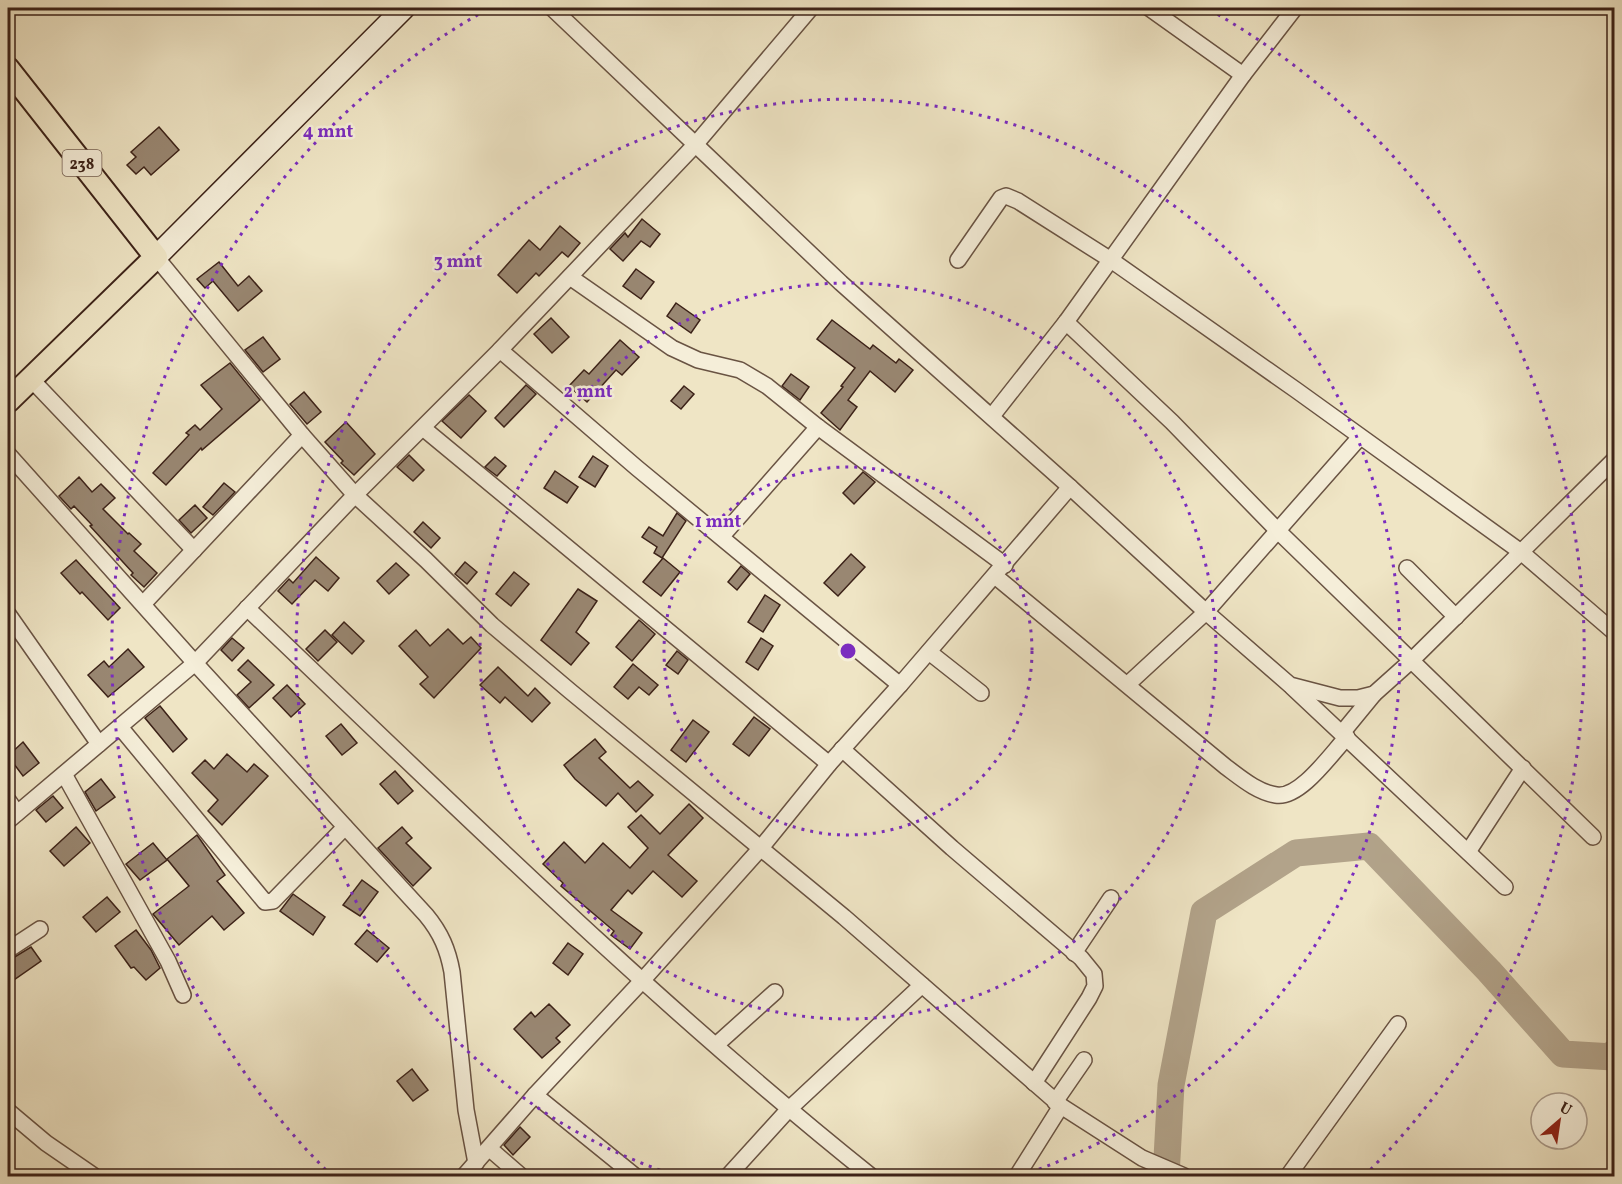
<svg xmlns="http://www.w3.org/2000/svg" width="1622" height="1184" viewBox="0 0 1622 1184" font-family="Vollkorn,serif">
<rect width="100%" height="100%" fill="#efe5c5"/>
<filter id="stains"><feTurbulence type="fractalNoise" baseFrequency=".00333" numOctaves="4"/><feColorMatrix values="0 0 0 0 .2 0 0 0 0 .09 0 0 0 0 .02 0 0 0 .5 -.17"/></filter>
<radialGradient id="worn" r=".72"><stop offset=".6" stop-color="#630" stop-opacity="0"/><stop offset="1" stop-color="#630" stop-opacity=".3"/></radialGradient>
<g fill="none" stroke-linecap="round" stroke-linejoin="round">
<polyline stroke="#b2a38a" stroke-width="27" points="1166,1176 1171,1085 1204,912 1296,853 1369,846 1489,971 1563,1054 1613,1057 1614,1053"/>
</g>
<g fill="#998772" stroke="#3c2218" stroke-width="1.5">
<polygon points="159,127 179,150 151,175 144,167 136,174 127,165 136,157 131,152"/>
<polygon points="642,219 660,234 650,247 641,241 623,261 610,249 625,233 628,237"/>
<polygon points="560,226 580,243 568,257 562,252 539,276 536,273 517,293 498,275 529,240 540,250"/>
<polygon points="219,262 238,286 249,276 262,291 238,311 213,281 205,288 197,279"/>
<polygon points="636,269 654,282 641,299 623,286"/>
<polygon points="676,303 700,320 691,333 667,316"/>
<polygon points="551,318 569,337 552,353 534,334"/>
<polygon points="832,320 870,349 873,345 896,363 899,359 913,370 895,392 870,371 848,400 857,407 840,430 821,413 843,387 841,386 855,368 817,339"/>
<polygon points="263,337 280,359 263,372 245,350"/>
<polygon points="620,340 639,357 622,375 616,370 587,402 569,386 584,370 589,374"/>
<polygon points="230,363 260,400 202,450 201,448 166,485 153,473 189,435 186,433 195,425 200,430 222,409 201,385"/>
<polygon points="791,374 809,387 800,400 782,386"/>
<polygon points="526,385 536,394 504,427 495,418"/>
<polygon points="684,386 694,394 681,409 671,401"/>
<polygon points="304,392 321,412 307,424 290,404"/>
<polygon points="469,395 486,411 461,438 442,421"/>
<polygon points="346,422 375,454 354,475 341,463 343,461 325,442"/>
<polygon points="409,455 424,470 413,481 397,467"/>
<polygon points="593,456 608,466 595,487 579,477"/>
<polygon points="495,457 506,466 497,476 485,467"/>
<polygon points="555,471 578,487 567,503 544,488"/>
<polygon points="863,472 875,482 854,504 843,493"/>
<polygon points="79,477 92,492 101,484 115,498 103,509 128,534 129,533 141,544 134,551 157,573 144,587 131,575 133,573 90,526 92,525 74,506 71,509 59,496"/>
<polygon points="224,483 235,492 213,515 203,507"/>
<polygon points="195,505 207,518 191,533 179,520"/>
<polygon points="677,513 686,521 662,558 654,553 657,547 642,537 649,527 663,536"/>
<polygon points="423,522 440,538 431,548 414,532"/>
<polygon points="851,554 865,567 838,596 824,583"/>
<polygon points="316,557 339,578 328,591 315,580 292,604 278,591 289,579 293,583"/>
<polygon points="663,558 680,572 661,596 643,582"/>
<polygon points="76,560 120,608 108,620 82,592 80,594 61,573"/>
<polygon points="465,562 477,572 467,584 455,574"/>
<polygon points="396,563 409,575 389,594 377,581"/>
<polygon points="741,566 750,574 737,590 728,582"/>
<polygon points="514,572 529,584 511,606 496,594"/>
<polygon points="578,589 597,601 576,632 589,643 571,665 541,640"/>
<polygon points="765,595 780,605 763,632 748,622"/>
<polygon points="639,620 655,634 632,661 616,647"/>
<polygon points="344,622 364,641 352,654 332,635"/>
<polygon points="448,629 463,644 471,637 481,648 434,698 420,684 428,677 399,646 416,630 430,646"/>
<polygon points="325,630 337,642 318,661 306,649"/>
<polygon points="232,638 244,648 232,661 221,650"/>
<polygon points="761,638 773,646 758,670 746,662"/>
<polygon points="128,649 144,667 108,697 88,675 104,661 109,667"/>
<polygon points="677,651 688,660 678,674 666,665"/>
<polygon points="248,660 274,685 249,708 237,695 251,682 238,670"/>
<polygon points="633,664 658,685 649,695 639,687 628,699 614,687"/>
<polygon points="498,667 528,696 535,688 550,703 532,722 505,697 500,703 480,685"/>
<polygon points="287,685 305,704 291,717 273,698"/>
<polygon points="160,706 187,739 173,752 145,718"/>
<polygon points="754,717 770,729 749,756 733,744"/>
<polygon points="693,720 709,732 686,762 671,750"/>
<polygon points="341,724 357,743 342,755 326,736"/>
<polygon points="595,739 606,752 599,758 630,788 638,781 653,795 636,812 618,793 606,806 575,779 564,765"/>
<polygon points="23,742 39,763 23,776 8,756"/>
<polygon points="227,754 247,772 254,764 268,776 222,825 208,811 218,800 192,773 205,760 214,769"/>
<polygon points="395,771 413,791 398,804 380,784"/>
<polygon points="101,779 115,797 96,811 85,792"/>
<polygon points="53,796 63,808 46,822 36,810"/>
<polygon points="689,804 703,818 668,855 697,881 682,897 653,871 632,894 628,890 611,910 642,933 630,949 611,935 614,931 561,886 563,883 543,864 564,842 585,863 603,843 630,868 648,848 628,827 641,815 660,834"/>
<polygon points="76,827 90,843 64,866 50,851"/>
<polygon points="402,827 412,838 406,843 431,868 413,886 378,848"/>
<polygon points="197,835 225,875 217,881 244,913 224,930 212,916 179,945 153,914 189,886 167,859"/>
<polygon points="153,843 167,860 140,880 126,864"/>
<polygon points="362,880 378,892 360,916 343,905"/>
<polygon points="293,894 325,917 313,935 280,911"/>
<polygon points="107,897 120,912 96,932 83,917"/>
<polygon points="136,930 151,950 160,968 146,980 134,967 131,968 115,946"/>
<polygon points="367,930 389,948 377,962 355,944"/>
<polygon points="568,943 583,954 568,975 553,963"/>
<polygon points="31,947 41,961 8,984 8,960 13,958"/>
<polygon points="549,1004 570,1025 556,1038 560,1042 542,1058 514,1029 531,1012 535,1017"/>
<polygon points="412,1069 428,1090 413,1101 397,1081"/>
<polygon points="520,1127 530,1137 513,1155 504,1145"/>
</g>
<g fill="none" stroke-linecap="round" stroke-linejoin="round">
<g stroke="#695343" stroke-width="18">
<g id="minor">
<polyline points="552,8 841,283 1070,487 1206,612 1290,685 1340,698 1358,698 1374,694 1412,660 1614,460"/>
<polyline points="1149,8 1243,75"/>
<polyline points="156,257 302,435 355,495 426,560 492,625 570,691 844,917 1061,1106 1142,1158 1184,1176"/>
<polyline points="958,260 1001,198 1006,196 1018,201 1111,260 1296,390 1521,552 1614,632"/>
<polyline points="570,277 672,348 698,360 740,370 767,386 818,427 1005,565"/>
<polyline points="1066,322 1172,422 1278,531 1593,837"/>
<polyline points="500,350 637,468 900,685"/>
<polyline points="30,378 194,550"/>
<polyline points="992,416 1066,322 1243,75 1295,8"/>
<polyline points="423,428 829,764"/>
<path d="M8,454L195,663L426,915C441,933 448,950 452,972L466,1110L476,1163"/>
<polyline points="722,536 818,427"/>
<polyline points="1407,568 1456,617"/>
<path d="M995,576L1226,767C1241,778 1257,792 1276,795C1300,799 1331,754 1347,737"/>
<polyline points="144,603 302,435"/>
<path d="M247,608C451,802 651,1000 871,1176"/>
<polyline points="8,614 99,744"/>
<polyline points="929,652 981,693"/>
<polyline points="1128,684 1206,612 1360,437"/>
<polyline points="1292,687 1505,887"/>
<polyline points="120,727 265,902 273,901 345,827"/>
<polyline points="1342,733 1374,694"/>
<polyline points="842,749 952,848 1081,958 1094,974 1095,986 1089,998 1034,1083"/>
<polyline points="64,774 168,961 183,995"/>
<polyline points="8,800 17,813"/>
<polyline points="8,821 195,663 355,495 500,350 695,145 811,8"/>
<polyline points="1468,852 1523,768"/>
<polyline points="8,950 40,929"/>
<polyline points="1074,953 1111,898"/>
<polyline points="716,1045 775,992"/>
<polyline points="535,1095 635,1176"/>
<polyline points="1055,1102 1084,1060"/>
<polyline points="8,1111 46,1143 94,1176"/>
<polyline points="490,1149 521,1176"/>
<polyline points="464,1176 535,1095 641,982 760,849 829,764 900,685 1070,487"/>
<polyline points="728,1176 788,1110 922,985"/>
<polyline points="1017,1176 1061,1106"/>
<polyline points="1288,1176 1398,1024"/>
</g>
</g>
<g stroke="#3c2218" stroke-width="24">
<polyline id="secondary" points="156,257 404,8"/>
</g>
<g stroke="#3c2218" stroke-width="26">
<polyline id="primary" points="8,69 156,257 8,401"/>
</g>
<use href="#minor" stroke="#f5eed9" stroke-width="15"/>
<use href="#secondary" stroke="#f5eed9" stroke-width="21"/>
<use href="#primary" stroke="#efe5c5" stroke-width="22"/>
</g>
<g fill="none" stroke="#7b2cbf" stroke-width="3" stroke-dasharray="3 6">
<circle cx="848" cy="651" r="184"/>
<circle cx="848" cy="651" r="368"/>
<path d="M677 1176A552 552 0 1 1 1019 1176"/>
<path d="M332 1176A736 736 0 0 1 486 10M1210 10A736 736 0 0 1 1364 1176"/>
</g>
<g text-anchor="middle" stroke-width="5" stroke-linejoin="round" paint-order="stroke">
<rect fill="#f5eed9" stroke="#745f52" stroke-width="1.5" x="62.5" y="150" width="39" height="26" rx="4.5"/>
<g font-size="16" font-weight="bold" fill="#3c2218">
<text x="82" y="169">238</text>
</g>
</g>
<circle cx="848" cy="651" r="9" fill="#7b2cbf" stroke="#f5eed9" stroke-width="3"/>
<g font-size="18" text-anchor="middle" font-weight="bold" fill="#7b2cbf" stroke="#f5eed9" stroke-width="5" stroke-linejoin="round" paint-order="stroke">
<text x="328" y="137">4 mnt</text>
<text x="458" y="267">3 mnt</text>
<text x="588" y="397">2 mnt</text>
<text x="718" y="527">1 mnt</text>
</g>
<rect width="1622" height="1184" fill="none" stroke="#efe5c5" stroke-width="30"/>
<rect x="9" y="9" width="1604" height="1166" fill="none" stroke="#3c2218" stroke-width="3"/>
<rect x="15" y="15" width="1592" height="1154" fill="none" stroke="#3c2218" stroke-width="1.5"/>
<g transform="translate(1559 1121) rotate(29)"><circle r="28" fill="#f5eed9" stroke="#ab9c8c" stroke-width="1.5"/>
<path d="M0-4.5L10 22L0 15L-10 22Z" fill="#8f2418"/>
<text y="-9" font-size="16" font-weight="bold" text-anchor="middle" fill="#3c2218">U</text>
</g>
<rect width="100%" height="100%" filter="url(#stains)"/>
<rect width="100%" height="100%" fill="url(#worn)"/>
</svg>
